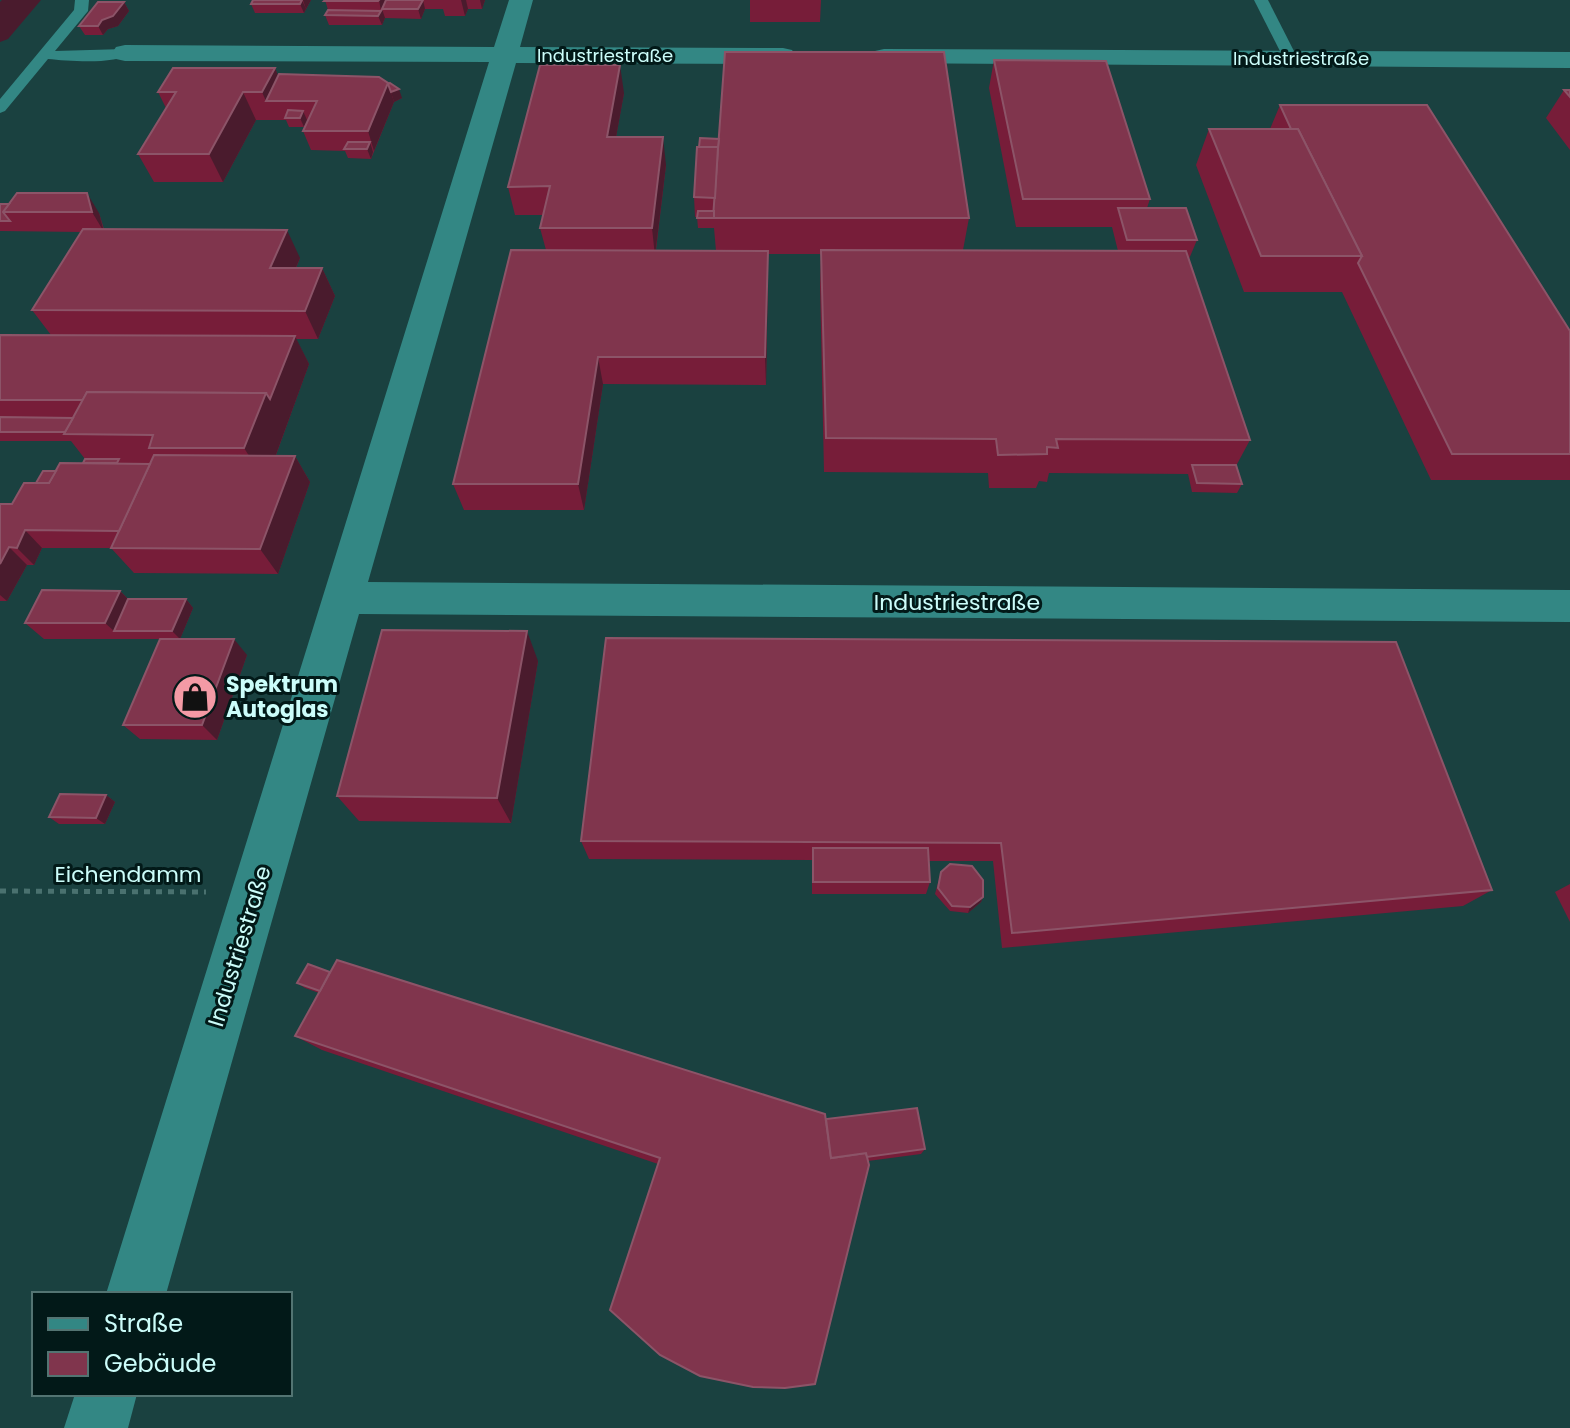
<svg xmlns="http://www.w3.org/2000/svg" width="1570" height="1428" viewBox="0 0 1570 1428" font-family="Poppins,sans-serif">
<rect width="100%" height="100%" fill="#0f3231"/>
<path fill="#1a4140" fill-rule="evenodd" d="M0,0H1570V1428H0ZM34,1294H290V1394H34Z"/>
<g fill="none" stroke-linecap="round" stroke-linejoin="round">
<polyline stroke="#4a716f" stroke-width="5" stroke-dasharray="6 6" stroke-linecap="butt" points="0,891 206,892"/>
<g fill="#338784" fill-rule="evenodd">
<path d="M75,0H89L88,11L55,51L125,49L132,53C116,65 69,61 48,59L5,111L0,113V99L74,10Z"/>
<polygon points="1254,0 1268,0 1298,59 1296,62 1291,63 1284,59"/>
</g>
<g fill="#338784" fill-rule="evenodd">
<polygon points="509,0 533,0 520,47 783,48 792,50 796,56 792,62 783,64 516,63 368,582 1570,590 1570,622 359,614 166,1294 106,1294 489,62 125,61 116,59 112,53 116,47 125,45 494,47"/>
<polygon points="884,49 1570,52 1570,68 875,63 871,57 875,51"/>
<polygon points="75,1394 137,1394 128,1428 64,1428"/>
</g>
</g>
<g fill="#771d39">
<polygon points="253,0 311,0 304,13 255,13 251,4"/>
<polygon points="325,0 485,0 482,9 468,9 465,16 445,16 443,9 425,9 421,19 385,18 382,25 329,25 325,15 328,10"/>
<polygon points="750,0 821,0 820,22 750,22"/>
<polygon points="124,2 129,11 118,26 108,29 103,35 85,35 79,26"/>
<polygon points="994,60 1150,199 1147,208 1197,240 1189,259 1250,440 1236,466 1242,484 1237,493 1192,492 1188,474 1049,473 1047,482 1039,481 1036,488 989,488 988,473 824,472 820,286 821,254 768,254 766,385 603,384 584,510 464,510 453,484 546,250 540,228 543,215 515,215 508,187 624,93 616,137 666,165 656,250 716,251 714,228 698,228 697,217 695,217 694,197 697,147 969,218 963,250 1118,251 1112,227 1016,227 989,88"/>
<polygon points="275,68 278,76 388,84 402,98 394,102 371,159 348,158 345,151 311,150 303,131 308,120 307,120 304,127 289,127 286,120 256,120 223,182 154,182 138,154 166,108 158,92"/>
<polygon points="1564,90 1570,90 1570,150 1546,118"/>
<polygon points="1280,105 1570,331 1570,480 1431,480 1342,292 1244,292 1196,165 1209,129 1270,129"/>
<polygon points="0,204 99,213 104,229 300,258 296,268 322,268 335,296 318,339 296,339 309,364 276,455 295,456 310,482 278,574 134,573 111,548 42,548 34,565 27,565 7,601 0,601 0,504 12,504 36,483 56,471 83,463 85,459 71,441 0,441 0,335 51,335 32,310 81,232 0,231"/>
<polygon points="120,591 128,599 186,599 193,608 180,639 247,655 217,740 140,739 123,725 160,639 44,639 25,623"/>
<polygon points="606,638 1492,890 1463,906 1002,948 993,861 929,861 930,882 926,894 812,894 812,860 589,859 581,841"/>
<polygon points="538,661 511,823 359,821 337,796"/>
<polygon points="106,795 115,802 105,824 59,824 49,817"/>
<polygon points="941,872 983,897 981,902 968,913 950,911 935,894"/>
<polygon points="1570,884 1570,922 1555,892"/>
<polygon points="330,972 826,1119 925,1149 921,1154 868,1161 658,1164 322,1050 295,1036 319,993 305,988 297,983"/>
</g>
<g fill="#4a1b2d">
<polygon points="2,0 41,0 8,39 0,42 0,2"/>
<polygon points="302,0 306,9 304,13 300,4"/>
<polygon points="303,0 311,0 306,9"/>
<polygon points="379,0 393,0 382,9 385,18 382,25 378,16 381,11"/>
<polygon points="423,0 425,9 421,19 418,9"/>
<polygon points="461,0 466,0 468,9 465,16"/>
<polygon points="480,0 485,0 482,9"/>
<polygon points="124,2 129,11 118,26 108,29 103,35 98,26 102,20"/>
<polygon points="620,65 624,93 611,165 607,137"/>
<polygon points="275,68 286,96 266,101 262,92"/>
<polygon points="388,83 394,102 374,151 368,131"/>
<polygon points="399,89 402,98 394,102 391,92"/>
<polygon points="243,92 256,120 223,182 209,154"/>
<polygon points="303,111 307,120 304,127 300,118"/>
<polygon points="663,137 666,165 655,256 652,228"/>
<polygon points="370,142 373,152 371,159 367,149"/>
<polygon points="87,193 99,213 104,232 92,212"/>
<polygon points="287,230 300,258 284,296 270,268"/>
<polygon points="768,251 768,279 766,385 765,357"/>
<polygon points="322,268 335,296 318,339 305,311"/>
<polygon points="295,336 309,364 266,482 244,448 266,393"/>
<polygon points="598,357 603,384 584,510 578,484"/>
<polygon points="295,456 310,482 278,574 260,549"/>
<polygon points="25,530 42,548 34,565 17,548"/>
<polygon points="9,547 27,565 7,601 0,595 0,564"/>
<polygon points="120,591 136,607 114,631 105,623"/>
<polygon points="186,599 193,608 180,639 172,631"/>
<polygon points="527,631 538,661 511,823 497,798"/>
<polygon points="234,639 247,655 217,740 202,725"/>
<polygon points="106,795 115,802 105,824 96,818"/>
<polygon points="983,897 981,902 968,913 970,907"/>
</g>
<g fill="#80354d" stroke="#8c5468" stroke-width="2">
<polygon points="253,0 302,0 300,4 251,4"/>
<polygon points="325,0 379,0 378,1 324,1"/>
<polygon points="386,0 423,0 418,9 382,9"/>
<polygon points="98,2 124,2 113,16 102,20 98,26 79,26"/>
<polygon points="328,10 381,11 378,16 325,15"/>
<polygon points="725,52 944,52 969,218 713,218"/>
<polygon points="994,60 1106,61 1150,199 1023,199"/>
<polygon points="540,65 620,65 607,137 663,137 652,228 540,228 550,186 508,187"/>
<polygon points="173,68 275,68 262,92 243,92 209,154 138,154 176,92 158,92"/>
<polygon points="279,74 379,77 388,83 368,131 303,131 317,101 266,101"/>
<polygon points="390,83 399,89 391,92 388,84"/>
<polygon points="1564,90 1570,90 1570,97"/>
<polygon points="1280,105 1427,105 1570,331 1570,454 1452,454 1358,263 1362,256 1298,129 1291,129"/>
<polygon points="288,110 303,111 300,118 285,118"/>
<polygon points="1209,129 1298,129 1362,256 1261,256"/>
<polygon points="700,138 719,139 718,147 699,147"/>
<polygon points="348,142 370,142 367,149 344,149"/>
<polygon points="697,147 718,147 715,198 694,197"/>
<polygon points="17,193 87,193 92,212 3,212"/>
<polygon points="0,204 9,204 3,212 10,221 0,221"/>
<polygon points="1118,208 1186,208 1197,240 1127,240"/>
<polygon points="698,211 714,211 714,218 697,218"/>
<polygon points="83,229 287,230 270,268 322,268 305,311 32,310"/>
<polygon points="511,250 768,251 765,357 598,357 578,484 453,484"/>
<polygon points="821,250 1186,251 1250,440 1056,439 1058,448 1047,447 1047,454 998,455 996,439 826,438"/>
<polygon points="0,335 295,336 270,399 266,393 87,392 83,400 0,400"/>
<polygon points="87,392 266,393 244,448 149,448 153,435 64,434"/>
<polygon points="0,417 73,418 65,432 0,432"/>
<polygon points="154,455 295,456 260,549 111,548"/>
<polygon points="85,459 119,459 117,463 83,463"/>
<polygon points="60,463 150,464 119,531 25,530 17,548 9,547 0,564 0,504 12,504 24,483 49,483"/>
<polygon points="1192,465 1236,465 1242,484 1197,483"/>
<polygon points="43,471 56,471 49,483 36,483"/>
<polygon points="42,590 120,591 105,623 25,623"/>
<polygon points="128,599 186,599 172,631 114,631"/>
<polygon points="382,630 527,631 497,798 337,796"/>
<polygon points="606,638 1396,642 1492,890 1012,933 1001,843 581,841"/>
<polygon points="160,639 234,639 202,725 123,725"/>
<polygon points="60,794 106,795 96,818 49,817"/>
<polygon points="813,848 928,848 930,882 813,882"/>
<polygon points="950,864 972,866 983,880 983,897 970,907 952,906 938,888 941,872"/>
<polygon points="337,960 825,1114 831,1158 866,1153 869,1165 815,1384 785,1388 753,1387 700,1376 660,1355 610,1310 660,1158 295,1036"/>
<polygon points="308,964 330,972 320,991 297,983"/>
<polygon points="917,1108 925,1149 867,1157 866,1153 831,1158 826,1119"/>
</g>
<defs>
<g id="shop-disc" transform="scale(2.3)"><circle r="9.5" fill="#f49aa5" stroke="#021918"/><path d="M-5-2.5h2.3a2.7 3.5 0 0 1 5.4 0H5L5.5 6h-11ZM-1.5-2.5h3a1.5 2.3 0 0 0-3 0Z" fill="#111"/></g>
</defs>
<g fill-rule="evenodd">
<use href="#shop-disc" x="195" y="697"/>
</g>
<g text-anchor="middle" stroke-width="6" stroke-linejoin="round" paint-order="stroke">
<g font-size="18" fill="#ccfdfa" stroke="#021918">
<text x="605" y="62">Industriestraße</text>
<text x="1301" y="65">Industriestraße</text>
</g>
<g font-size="22" fill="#ccfdfa" stroke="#021918">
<text x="957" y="610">Industriestraße</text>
<text x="128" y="882">Eichendamm</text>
<text transform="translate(239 946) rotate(-73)" y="8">Industriestraße</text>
</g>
<g font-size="22" font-weight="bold" fill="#ccfdfa" stroke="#021918" text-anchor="start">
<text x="226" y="692">Spektrum<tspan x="226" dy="25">Autoglas</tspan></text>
</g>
</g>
<rect x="32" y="1292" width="260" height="104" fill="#021918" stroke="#537472" stroke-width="2"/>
<rect x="48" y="1318" width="40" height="12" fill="#338784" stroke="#537472" stroke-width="2"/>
<text x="104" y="1332" font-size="24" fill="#ccfdfa">Straße</text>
<rect x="48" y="1352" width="40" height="24" fill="#80354d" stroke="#537472" stroke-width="2"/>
<text x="104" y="1372" font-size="24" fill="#ccfdfa">Gebäude</text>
</svg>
